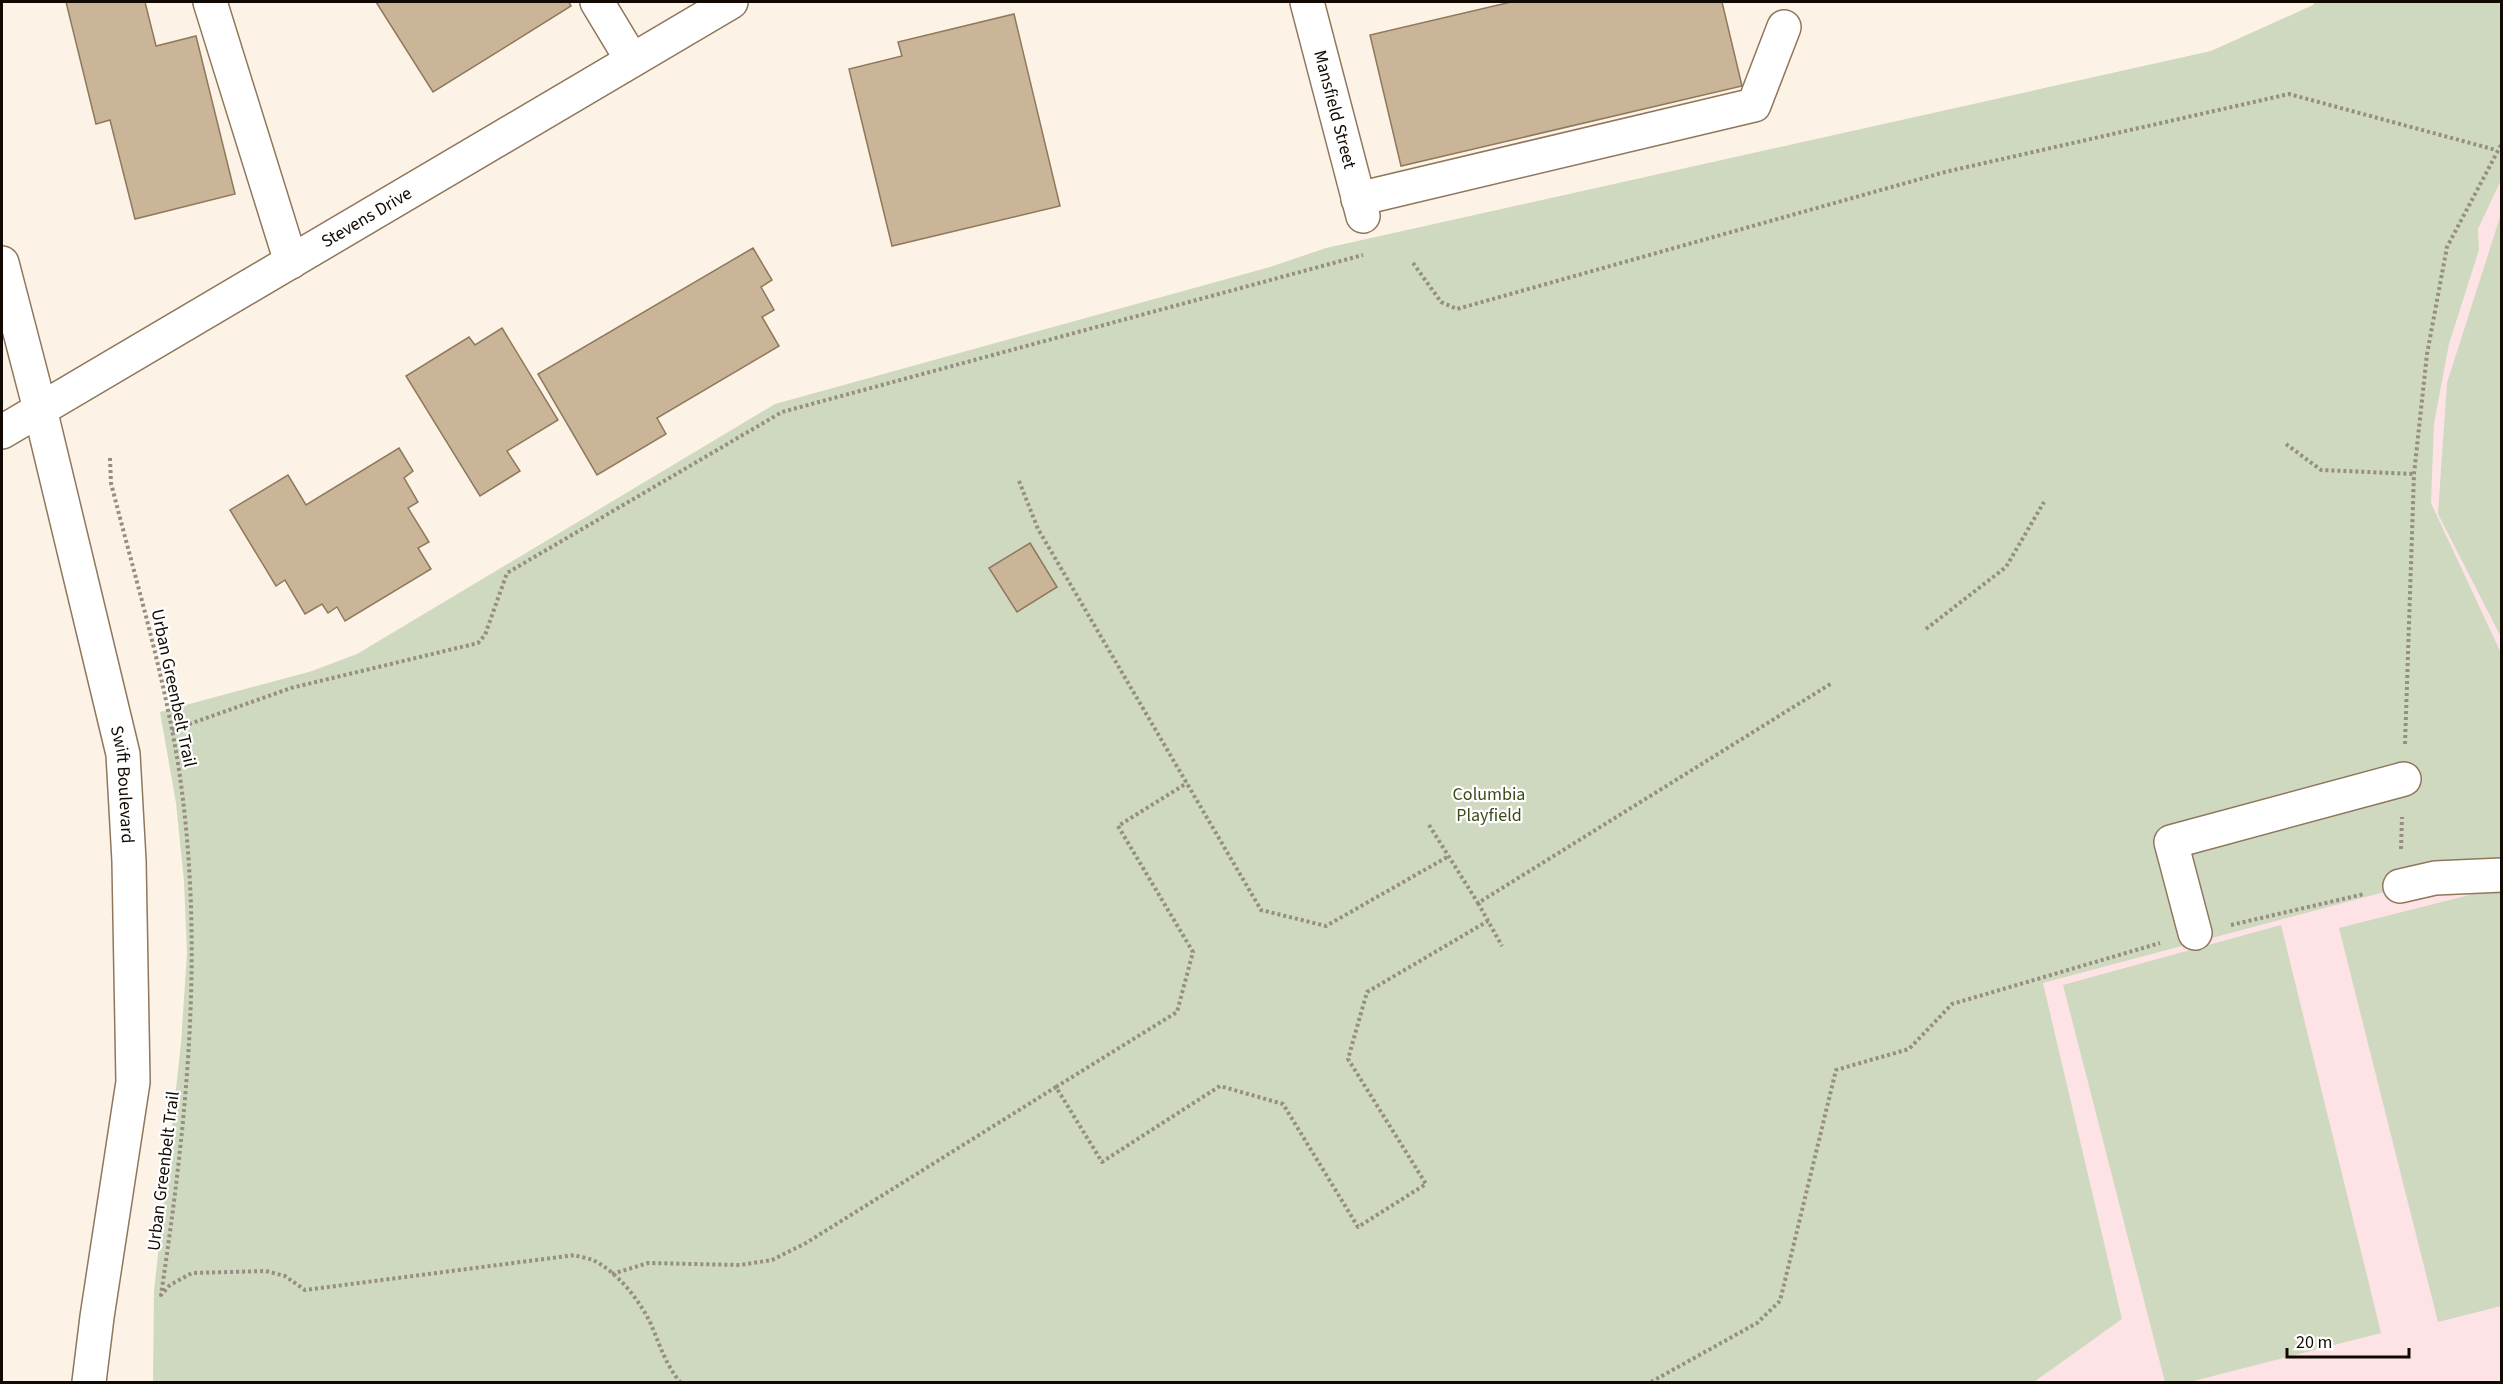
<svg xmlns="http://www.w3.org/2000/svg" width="2503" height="1384" viewBox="0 0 2503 1384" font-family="'Source Sans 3',sans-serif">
<rect width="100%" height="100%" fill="#fdf2e6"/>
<g fill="#fde2e6">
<polygon points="2501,180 2501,653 2431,503 2434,424 2449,344 2479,250 2478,229"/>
<polygon points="2501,861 2501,1382 2034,1382 2122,1319 2043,983"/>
</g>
<g fill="#cfd9c0">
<polygon points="2315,2 2501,2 2501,180 2478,229 2479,250 2449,344 2434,424 2431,503 2501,653 2501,861 2043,983 2122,1319 2034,1382 153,1382 154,1291 181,1043 187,953 184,881 176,803 160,712 312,671 357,654 775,404 1270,267 1326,248 2211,51 2313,5"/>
<polygon points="2501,214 2501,637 2438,514 2447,383"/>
<polygon points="2501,887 2501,1306 2438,1322 2339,928"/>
<polygon points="2281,925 2381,1333 2190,1382 2165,1382 2063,985"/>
</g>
<g fill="#cbb598" stroke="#8e795c" stroke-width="1.5">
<polygon points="66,2 145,2 156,46 196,36 235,194 135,219 110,120 96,124"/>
<polygon points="376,2 569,2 571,6 433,92"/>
<polygon points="1511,2 1722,2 1742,86 1401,166 1370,35"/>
<polygon points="1014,14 1060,206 892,246 849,69 902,56 898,42"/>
<polygon points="753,248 772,280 761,287 774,310 762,317 779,346 657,418 666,434 597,475 538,374"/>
<polygon points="502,328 558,420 507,451 520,471 480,496 406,376 469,337 475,345"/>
<polygon points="399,448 413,471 404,478 418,502 408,508 429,542 418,548 431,569 345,621 337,607 328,613 322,604 305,614 285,580 276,586 230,510 288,475 306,505"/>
<polygon points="1030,543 1057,587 1017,612 989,568"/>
</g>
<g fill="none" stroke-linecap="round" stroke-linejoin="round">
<g stroke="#8f775c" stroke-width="36">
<g id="minor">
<polyline points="210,2 291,262"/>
<polyline points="597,2 632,60"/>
<path id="s1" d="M1307,2L1363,216"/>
<polyline points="1358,199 1754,105 1784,27"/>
<polyline points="2400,886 2435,878 2502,875"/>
<polyline points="2195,933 2171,842 2404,779"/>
</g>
</g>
<g stroke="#8f775c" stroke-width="36">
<g id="major">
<path id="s2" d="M2,263L40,409L123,754L129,861L133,1082L97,1317L89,1382"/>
<path id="s3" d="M2,432L731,2"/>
</g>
</g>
<g stroke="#978e83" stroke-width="4" stroke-dasharray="3 3" stroke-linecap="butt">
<polyline points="1413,263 1441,302 1457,309 1945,172 2289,94 2496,150"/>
<polyline points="2286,444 2321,470 2414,474"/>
<path d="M110,458L111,483C135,578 164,673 179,770C205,946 187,1121 161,1295L170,1285L192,1273L266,1271L285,1276L305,1290L575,1255C580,1257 587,1258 593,1260C618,1272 643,1304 653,1329C661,1349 667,1366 680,1382"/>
<polyline points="1019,481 1038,529 1261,910 1326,926 1449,856"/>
<polyline points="1926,629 2006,567 2044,502"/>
<polyline points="172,730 291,688 478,643 485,635 507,573 782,412 1363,255"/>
<polyline points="2405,744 2414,474 2427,354 2447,247 2502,143"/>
<polyline points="1429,825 1478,903 1832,683"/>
<polyline points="2401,849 2402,817"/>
<polyline points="1478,903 1502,946"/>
<polyline points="2231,925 2364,894"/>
<polyline points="1056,1087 1177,1012 1193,952 1118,826 1187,783"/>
<polyline points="612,1274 648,1263 740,1265 772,1260 806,1243 1056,1087 1102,1162 1220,1086 1283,1104 1358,1227 1426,1184 1348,1059 1367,992 1488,921"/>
<polyline points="1651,1382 1757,1323 1780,1301 1836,1070 1909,1049 1952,1004 2160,943"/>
</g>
<use href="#minor" stroke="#fff" stroke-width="33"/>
<use href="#major" stroke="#fff" stroke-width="33"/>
</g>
<g text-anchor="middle" stroke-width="4.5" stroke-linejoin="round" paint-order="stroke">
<g font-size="18" fill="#120a02" stroke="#fff">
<text dy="6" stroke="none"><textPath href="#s1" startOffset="111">Mansfield Street</textPath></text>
<text dy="6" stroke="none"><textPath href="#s3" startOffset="423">Stevens Drive</textPath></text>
<text transform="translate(174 688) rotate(78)" y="6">Urban Greenbelt Trail</text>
<text dy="6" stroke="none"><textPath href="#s2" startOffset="536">Swift Boulevard</textPath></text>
<text transform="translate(163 1171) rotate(-83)" y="6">Urban Greenbelt Trail</text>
</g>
<g font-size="18" fill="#3b4b18" stroke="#fff">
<text x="1489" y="800">Columbia<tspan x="1489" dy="21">Playfield</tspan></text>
</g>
</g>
<rect width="2503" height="1384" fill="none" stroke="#120a02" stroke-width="6"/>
<path d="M2287 1348v9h122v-9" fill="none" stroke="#120a02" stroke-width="3"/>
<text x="2296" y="1348" font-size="18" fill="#120a02" stroke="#ffffff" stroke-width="4.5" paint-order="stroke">20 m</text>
</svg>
